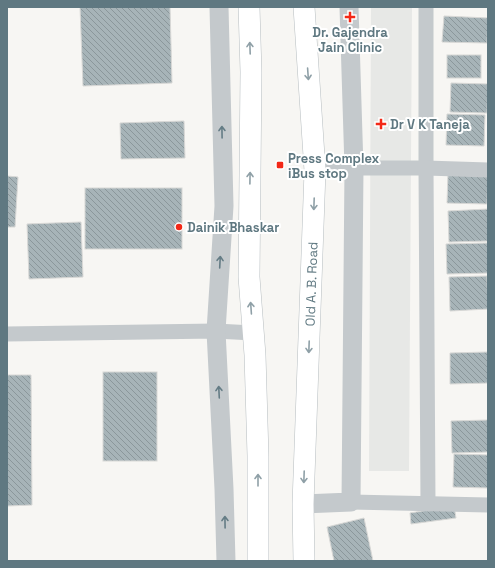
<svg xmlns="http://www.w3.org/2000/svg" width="495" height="568" viewBox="0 0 495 568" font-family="'Space Grotesk',sans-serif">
<defs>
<pattern id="building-back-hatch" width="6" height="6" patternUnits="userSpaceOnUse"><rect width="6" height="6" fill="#a7b4b8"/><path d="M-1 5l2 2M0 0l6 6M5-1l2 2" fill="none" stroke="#8b979b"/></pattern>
</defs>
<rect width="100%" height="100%" fill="#f7f6f3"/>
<polygon fill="#e7e8e6" points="371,7 412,7 409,471 369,471"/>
<g fill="url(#building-back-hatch)" stroke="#d8d8d6">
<polygon points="80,7 170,7 172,83 83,86"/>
<polygon points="444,16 488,18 487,43 442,42"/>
<rect x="447" y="55" width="34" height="23"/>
<polygon points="451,83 488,84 487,113 450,112"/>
<polygon points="447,114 485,115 484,146 446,145"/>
<polygon points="184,121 185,158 121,159 120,123"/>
<polygon points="448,173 488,174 487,204 447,203"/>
<polygon points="7,176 18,177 15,227 7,227"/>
<rect x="85" y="188" width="97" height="61"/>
<polygon points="488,209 488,241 449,242 448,211"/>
<polygon points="81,222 83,277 29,279 27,224"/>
<polygon points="488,243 488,273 447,274 446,244"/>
<polygon points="487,276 488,309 450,311 449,277"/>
<polygon points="488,352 488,383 450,384 450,353"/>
<rect x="103" y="372" width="54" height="89"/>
<polygon points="7,375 31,375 32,505 7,506"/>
<polygon points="488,420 488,452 452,453 451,421"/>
<polygon points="454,454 488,455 488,488 453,487"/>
<polygon points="454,506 456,518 411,524 410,513"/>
<polygon points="364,518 373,561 334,561 327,527"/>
</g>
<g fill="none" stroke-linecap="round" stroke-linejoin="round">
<g stroke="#b6bdc0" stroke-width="22">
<g id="secondary">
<polyline points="249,7 251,72 249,277 255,355 258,456 258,561"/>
<polyline points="304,7 315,171 303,504 304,561"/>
</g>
</g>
<g stroke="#c4c9cc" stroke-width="15">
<polyline points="426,7 426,168 428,504"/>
<polyline points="315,171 354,168 426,168 488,170"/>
<polyline points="7,334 216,331 253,333"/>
<polyline points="351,502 488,505"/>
</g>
<g stroke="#c4c9cc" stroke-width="19">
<polyline points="219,7 224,206 216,331 224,489 226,561"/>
<polyline points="303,504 351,502 354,168 349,7"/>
</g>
<use href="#secondary" stroke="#fff" stroke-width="21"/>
</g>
<defs><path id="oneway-shaft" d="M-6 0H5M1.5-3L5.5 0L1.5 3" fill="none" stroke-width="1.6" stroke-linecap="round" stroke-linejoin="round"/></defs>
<g stroke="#8fa0a7">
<use href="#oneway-shaft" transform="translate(250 48) rotate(-92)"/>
<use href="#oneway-shaft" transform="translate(308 74) rotate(86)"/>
<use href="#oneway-shaft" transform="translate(250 178) rotate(-89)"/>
<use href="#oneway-shaft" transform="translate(314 204) rotate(92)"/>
<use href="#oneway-shaft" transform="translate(251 308) rotate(-94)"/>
<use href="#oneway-shaft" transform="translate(309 347) rotate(92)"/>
<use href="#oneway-shaft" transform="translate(304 477) rotate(92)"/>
<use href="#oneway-shaft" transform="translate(258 480) rotate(-90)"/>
</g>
<g stroke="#647c85">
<use href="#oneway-shaft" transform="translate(222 132) rotate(-91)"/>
<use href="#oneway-shaft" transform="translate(220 262) rotate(-87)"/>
<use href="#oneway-shaft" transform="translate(219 392) rotate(-93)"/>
<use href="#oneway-shaft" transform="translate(225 522) rotate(-91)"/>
</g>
<g fill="#f32817" stroke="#fff" stroke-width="1.5">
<path d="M348 11h4v4h4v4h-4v4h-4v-4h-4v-4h4z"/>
<path d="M379 118h4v4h4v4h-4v4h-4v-4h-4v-4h4z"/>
<rect x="276" y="161" width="8" height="8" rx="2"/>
<circle cx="179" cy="227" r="4"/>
</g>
<g text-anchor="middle" stroke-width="4" stroke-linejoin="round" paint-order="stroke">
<g font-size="13" font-weight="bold" fill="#5f7881" stroke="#fff" text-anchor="start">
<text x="350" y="37" text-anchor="middle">Dr. Gajendra<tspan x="350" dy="15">Jain Clinic</tspan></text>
<text x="390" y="129">Dr V K Taneja</text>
<text x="288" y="163">Press Complex<tspan x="288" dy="15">iBus stop</tspan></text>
<text x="187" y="232">Dainik Bhaskar</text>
</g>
<g font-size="13" fill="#5f7881" stroke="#fff">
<text transform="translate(311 284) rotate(-88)" y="5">Old A. B. Road</text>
</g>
</g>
<rect width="495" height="568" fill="none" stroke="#5f7881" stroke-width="16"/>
</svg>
